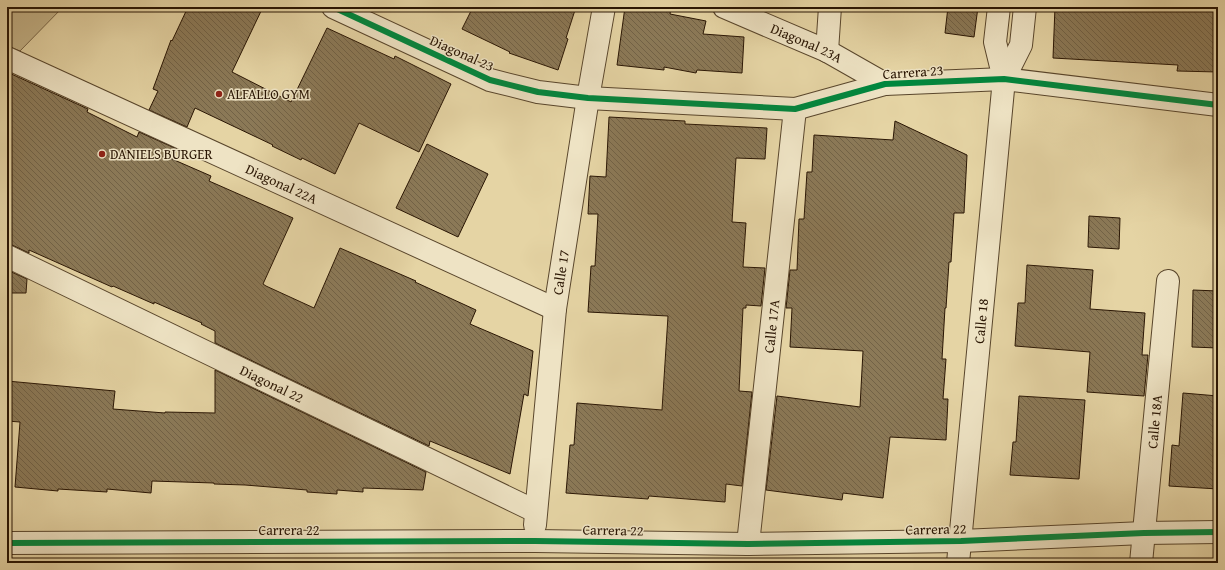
<svg xmlns="http://www.w3.org/2000/svg" width="1225" height="570" viewBox="0 0 1225 570" font-family="'Gentium Book Plus',serif">
<defs>
<pattern id="building-back-hatch" width="6" height="6" patternUnits="userSpaceOnUse"><rect width="6" height="6" fill="#8b7957"/><path d="M-1 5l2 2M0 0l6 6M5-1l2 2" fill="none" stroke="#726246"/></pattern>
</defs>
<rect width="100%" height="100%" fill="#e5d4a4"/>
<filter id="stains"><feTurbulence type="fractalNoise" baseFrequency=".005" numOctaves="4"/><feColorMatrix values="0 0 0 0 .2 0 0 0 0 .09 0 0 0 0 .02 0 0 0 .5 -.17"/></filter>
<radialGradient id="worn" r=".72"><stop offset=".6" stop-color="#630" stop-opacity="0"/><stop offset="1" stop-color="#630" stop-opacity=".3"/></radialGradient>
<polygon fill="#c5b489" stroke="#786546" points="7,7 63,7 20,51 7,46"/>
<g fill="url(#building-back-hatch)" stroke="#2a1604">
<polygon points="188,7 263,7 232,72 291,102 327,28 394,59 395,56 451,84 419,152 359,123 335,174 302,158 301,160 272,146 273,145 195,108 187,127 149,110 158,91 153,89 171,40 172,41"/>
<polygon points="473,7 576,7 566,38 568,39 558,70 509,53 510,52 462,29"/>
<polygon points="625,7 671,7 670,14 706,21 703,34 744,37 742,73 697,70 696,73 664,67 664,70 617,65"/>
<polygon points="948,7 978,7 974,37 945,33"/>
<polygon points="1055,7 1218,7 1218,72 1177,71 1178,65 1053,58"/>
<polygon points="7,72 88,109 87,112 137,137 139,132 177,149 172,159 211,176 209,181 293,218 263,284 266,286 314,308 340,248 416,281 415,282 476,310 470,324 533,351 528,396 524,394 510,474 430,441 429,446 215,343 215,331 201,324 202,323 154,302 154,304 113,286 112,287 29,250 29,253 12,245 7,244"/>
<polygon points="609,117 685,121 685,124 767,128 765,159 736,158 732,222 746,223 743,267 765,268 761,306 746,305 746,308 743,308 739,391 752,392 742,486 726,484 725,502 649,496 648,499 566,493 570,445 574,445 577,403 662,410 668,316 588,312 591,266 595,266 598,214 588,214 590,176 606,177"/>
<polygon points="895,121 967,155 964,213 954,213 951,262 949,262 946,308 945,308 942,359 946,359 943,399 948,399 946,440 890,437 883,498 843,493 842,500 766,490 777,396 860,407 863,351 790,347 792,308 786,308 790,270 797,270 799,219 804,219 807,172 812,172 814,135 893,140"/>
<polygon points="427,144 488,174 458,237 396,208"/>
<polygon points="1089,216 1120,218 1119,249 1088,247"/>
<polygon points="1027,265 1093,270 1090,309 1145,313 1142,355 1148,355 1144,396 1087,392 1090,352 1015,346 1018,303 1025,303"/>
<polygon points="7,270 27,279 26,293 7,293"/>
<polygon points="1193,290 1218,291 1218,348 1192,347"/>
<polygon points="215,370 426,472 423,490 363,488 363,492 337,490 337,494 307,492 307,490 245,485 214,484 214,483 152,481 151,493 107,489 107,492 58,489 58,491 15,487 20,422 7,421 7,381 115,391 113,409 165,413 165,412 215,413"/>
<polygon points="1183,393 1218,396 1218,489 1169,486 1172,445 1179,446"/>
<polygon points="1019,396 1085,400 1079,479 1010,475 1013,442 1016,442"/>
</g>
<g fill="none" stroke-linecap="round" stroke-linejoin="round">
<g stroke="#59462c" stroke-width="24">
<g id="minor">
<polyline points="333,7 490,80 538,92 588,98 795,109 885,84 1004,79 1218,105"/>
<path id="s1" d="M724,7L827,51L885,84"/>
<polyline points="827,51 830,7"/>
<path id="s2" d="M7,58L555,309"/>
<polyline points="1004,79 1021,45 1025,7"/>
<path id="s3" d="M7,256L535,511"/>
<path id="s4" d="M535,525L555,309L588,98L604,7"/>
<polyline points="7,543 535,541 748,544 961,541 1144,533 1218,532"/>
<path id="s5" d="M748,544L795,109"/>
<path id="s6" d="M958,563L1004,79L995,42L999,7"/>
<path id="s7" d="M1141,563L1168,281"/>
</g>
</g>
<use href="#minor" stroke="#eee3c4" stroke-width="22"/>
<g stroke="#eee3c4" stroke-width="8">
<g id="cycleway">
<polyline points="333,7 490,80 538,92 588,98 795,109 885,84 1004,79 1218,105"/>
<polyline points="7,543 535,541 748,544 961,541 1144,533 1218,532"/>
</g>
</g>
<use href="#cycleway" stroke="#00873e" stroke-width="6"/>
</g>
<g fill="#8f2418" stroke="#eee3c4" stroke-width="1.5">
<circle cx="219" cy="94" r="4"/>
<circle cx="102" cy="154" r="4"/>
</g>
<g text-anchor="middle" stroke-width="3" stroke-linejoin="round" paint-order="stroke">
<g font-size="14" fill="#2a1604" stroke="#eee3c4">
<text dy="5" stroke="none"><textPath href="#s1" startOffset="90">Diagonal 23A</textPath></text>
<text transform="translate(462 53) rotate(24)" y="5">Diagonal 23</text>
<text transform="translate(913 72) rotate(-4)" y="5">Carrera 23</text>
<text dy="5" stroke="none"><textPath href="#s2" startOffset="302">Diagonal 22A</textPath></text>
<text dy="5" stroke="none"><textPath href="#s4" startOffset="254">Calle 17</textPath></text>
<text dy="5" stroke="none"><textPath href="#s6" startOffset="243">Calle 18</textPath></text>
<text dy="5" stroke="none"><textPath href="#s5" startOffset="219">Calle 17A</textPath></text>
<text dy="5" stroke="none"><textPath href="#s3" startOffset="294">Diagonal 22</textPath></text>
<text dy="5" stroke="none"><textPath href="#s7" startOffset="142">Calle 18A</textPath></text>
<text transform="translate(936 529) rotate(-1)" y="5">Carrera 22</text>
<text x="289" y="535">Carrera 22</text>
<text transform="translate(613 530) rotate(1)" y="5">Carrera 22</text>
</g>
<g font-size="14" fill="#2a1604" stroke="#eee3c4" text-anchor="start">
<text x="227" y="99">ALFALLO GYM</text>
<text x="110" y="159">DANIELS BURGER</text>
</g>
</g>
<rect width="1225" height="570" fill="none" stroke="#e5d4a4" stroke-width="24"/>
<rect x="8" y="8" width="1209" height="554" fill="none" stroke="#2a1604" stroke-width="2"/>
<rect x="12" y="12" width="1201" height="546" fill="none" stroke="#2a1604"/>
<rect width="100%" height="100%" filter="url(#stains)"/>
<rect width="100%" height="100%" fill="url(#worn)"/>
</svg>
